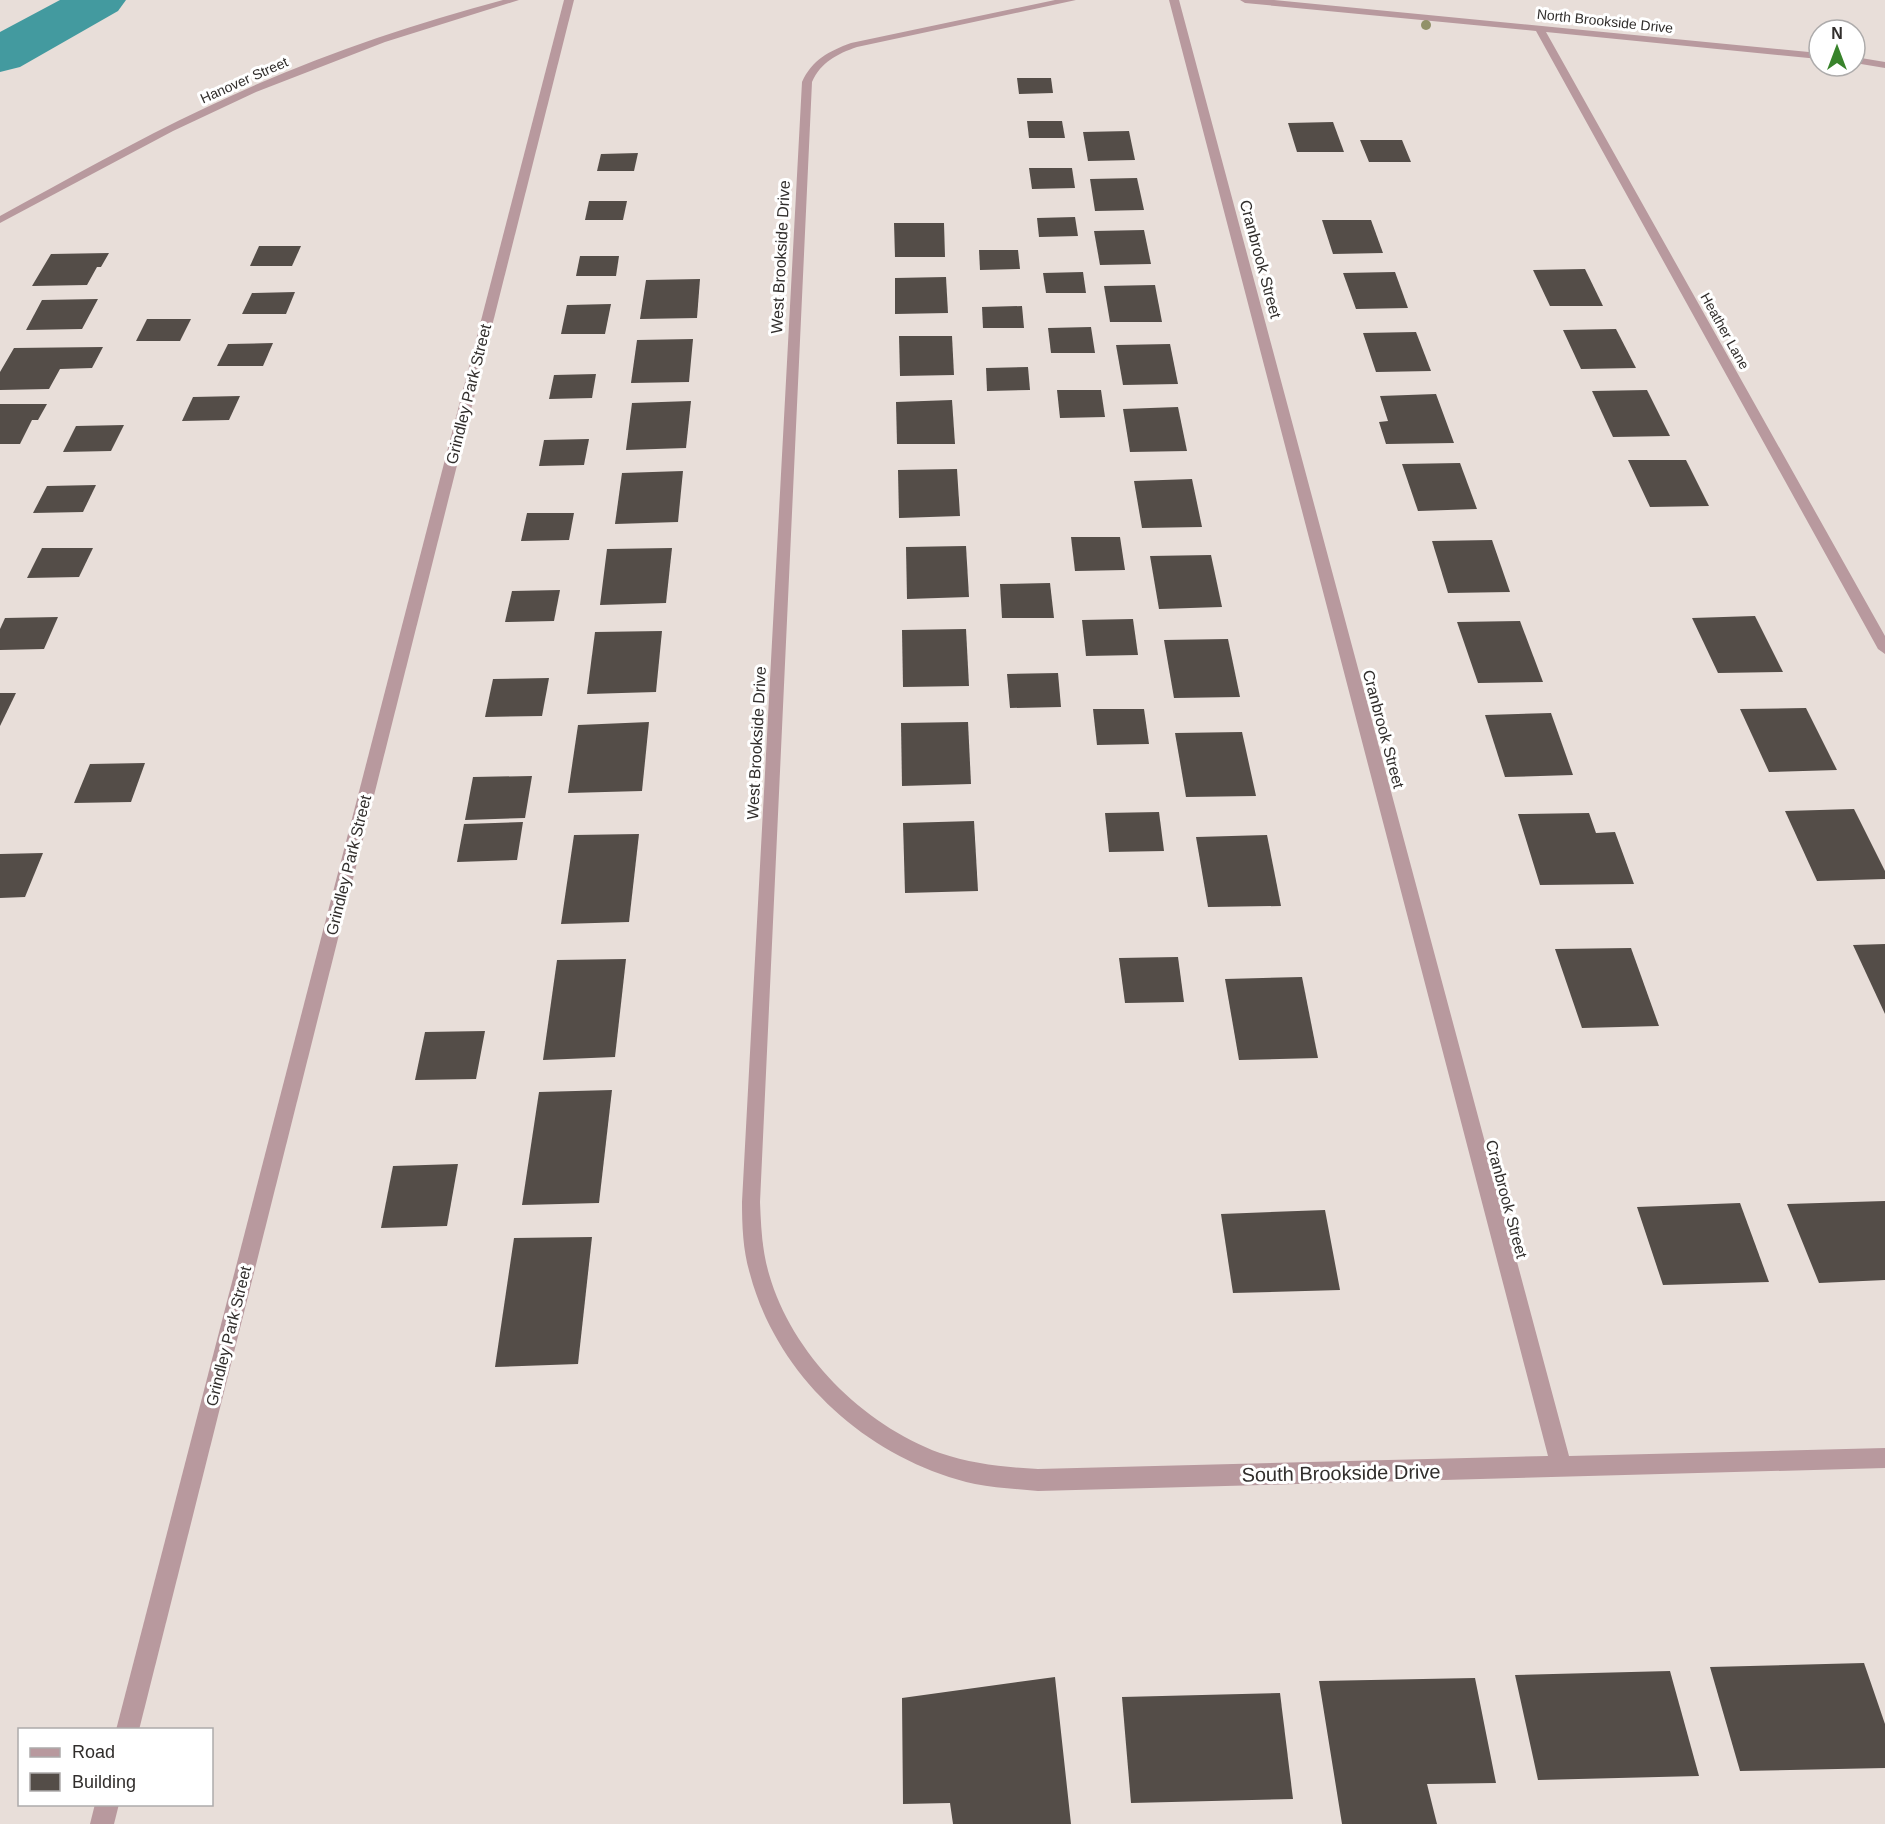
<svg xmlns="http://www.w3.org/2000/svg" width="1885" height="1824" viewBox="0 0 1885 1824" font-family="Helvetica,sans-serif">
<rect width="100%" height="100%" fill="#e8ded9"/>
<g fill="none" stroke-linecap="round" stroke-linejoin="round">
<polygon fill="#439a9f" fill-rule="evenodd" points="60,0 126,0 118,11 20,67 0,72 0,32"/>
</g>
<g fill="#544d48">
<polygon points="1017,78 1051,78 1053,93 1019,94"/>
<polygon points="1027,121 1062,121 1065,138 1029,138"/>
<polygon points="1333,122 1344,152 1297,152 1288,123"/>
<polygon points="1129,131 1135,160 1088,161 1083,132"/>
<polygon points="1360,140 1402,140 1411,162 1369,162"/>
<polygon points="638,153 634,171 597,171 601,154"/>
<polygon points="1029,168 1072,168 1075,188 1032,189"/>
<polygon points="1137,178 1144,210 1095,211 1090,179"/>
<polygon points="589,201 627,201 623,220 585,220"/>
<polygon points="1075,217 1078,236 1039,237 1037,218"/>
<polygon points="1322,220 1371,220 1383,253 1333,254"/>
<polygon points="894,223 944,223 945,257 895,257"/>
<polygon points="1144,230 1151,264 1100,265 1094,231"/>
<polygon points="259,246 301,246 292,266 250,266"/>
<polygon points="979,250 1018,250 1020,269 980,270"/>
<polygon points="109,253 101,267 97,267 87,285 32,286 51,254"/>
<polygon points="580,256 619,256 616,276 576,276"/>
<polygon points="1585,269 1603,306 1550,306 1533,270"/>
<polygon points="1083,272 1086,293 1046,293 1043,273"/>
<polygon points="1395,272 1408,308 1356,309 1343,273"/>
<polygon points="946,277 948,313 895,314 895,278"/>
<polygon points="700,279 697,318 640,319 646,280"/>
<polygon points="1155,285 1162,322 1110,322 1104,286"/>
<polygon points="295,292 286,314 242,314 252,293"/>
<polygon points="98,299 82,329 26,330 42,300"/>
<polygon points="611,304 605,334 561,334 567,305"/>
<polygon points="1022,306 1024,328 983,328 982,307"/>
<polygon points="147,319 191,319 180,341 136,341"/>
<polygon points="1091,327 1095,353 1051,353 1048,328"/>
<polygon points="1616,329 1636,368 1581,369 1563,330"/>
<polygon points="1416,332 1431,371 1376,372 1363,333"/>
<polygon points="899,336 952,336 954,375 900,376"/>
<polygon points="693,339 689,382 631,383 637,340"/>
<polygon points="273,343 263,366 217,366 228,344"/>
<polygon points="1170,344 1178,384 1123,385 1116,345"/>
<polygon points="103,347 92,368 60,369 49,389 0,390 0,372 14,348"/>
<polygon points="1028,367 1030,390 987,391 986,368"/>
<polygon points="596,374 592,398 549,399 554,375"/>
<polygon points="1057,390 1101,390 1105,417 1060,418"/>
<polygon points="1647,390 1670,436 1613,437 1592,391"/>
<polygon points="1436,394 1454,443 1386,444 1379,422 1388,421 1380,396"/>
<polygon points="240,396 229,420 182,421 193,397"/>
<polygon points="952,400 955,444 897,444 896,402"/>
<polygon points="691,401 686,448 626,450 632,403"/>
<polygon points="0,404 47,404 38,420 32,420 20,444 0,444"/>
<polygon points="1178,407 1187,451 1130,452 1123,409"/>
<polygon points="124,425 111,451 63,452 76,426"/>
<polygon points="589,439 584,465 539,466 544,440"/>
<polygon points="1628,460 1686,460 1709,506 1650,507"/>
<polygon points="1460,463 1477,509 1418,511 1402,464"/>
<polygon points="957,469 960,516 899,518 898,470"/>
<polygon points="683,471 678,522 615,524 622,473"/>
<polygon points="1192,479 1202,527 1142,528 1134,481"/>
<polygon points="96,485 83,512 33,513 47,486"/>
<polygon points="527,513 574,513 569,540 521,541"/>
<polygon points="1071,537 1120,537 1125,570 1075,571"/>
<polygon points="1492,540 1510,592 1448,593 1432,541"/>
<polygon points="966,546 969,597 907,599 906,547"/>
<polygon points="42,548 93,548 79,577 27,578"/>
<polygon points="672,548 666,603 600,605 607,549"/>
<polygon points="1211,555 1222,607 1159,609 1150,556"/>
<polygon points="1050,583 1054,618 1002,618 1000,584"/>
<polygon points="560,590 554,621 505,622 512,591"/>
<polygon points="1755,616 1783,672 1718,673 1692,618"/>
<polygon points="58,617 44,649 0,650 0,629 5,618"/>
<polygon points="1133,619 1138,655 1086,656 1082,620"/>
<polygon points="1520,621 1543,682 1478,683 1457,622"/>
<polygon points="966,629 969,686 903,687 902,630"/>
<polygon points="662,631 656,692 587,694 595,632"/>
<polygon points="1228,639 1240,697 1174,698 1164,640"/>
<polygon points="1058,673 1061,707 1010,708 1007,674"/>
<polygon points="549,678 542,716 485,717 493,679"/>
<polygon points="0,693 16,693 0,726"/>
<polygon points="1806,708 1837,770 1769,772 1740,709"/>
<polygon points="1093,709 1144,709 1149,744 1097,745"/>
<polygon points="1551,713 1573,775 1505,777 1485,715"/>
<polygon points="649,722 642,791 568,793 578,725"/>
<polygon points="968,722 971,784 902,786 901,723"/>
<polygon points="1242,732 1256,796 1186,797 1175,733"/>
<polygon points="145,763 131,802 74,803 90,764"/>
<polygon points="532,776 525,818 465,820 473,777"/>
<polygon points="1854,809 1885,871 1885,879 1817,881 1785,811"/>
<polygon points="1159,812 1164,851 1109,852 1105,813"/>
<polygon points="1589,813 1596,833 1615,832 1634,884 1540,885 1518,814"/>
<polygon points="974,821 978,891 905,893 903,823"/>
<polygon points="523,822 517,860 457,862 464,824"/>
<polygon points="639,834 629,922 561,924 574,835"/>
<polygon points="1267,835 1281,906 1208,907 1196,837"/>
<polygon points="43,853 25,897 0,898 0,854"/>
<polygon points="1885,944 1885,1014 1853,945"/>
<polygon points="1631,948 1659,1026 1582,1028 1555,949"/>
<polygon points="1178,957 1184,1002 1125,1003 1119,958"/>
<polygon points="626,959 615,1057 543,1060 557,960"/>
<polygon points="1302,977 1318,1058 1239,1060 1225,979"/>
<polygon points="485,1031 476,1079 415,1080 425,1032"/>
<polygon points="612,1090 599,1203 522,1205 539,1092"/>
<polygon points="458,1164 447,1226 381,1228 393,1166"/>
<polygon points="1885,1201 1885,1280 1819,1283 1787,1204"/>
<polygon points="1740,1203 1769,1282 1663,1285 1637,1207"/>
<polygon points="1325,1210 1340,1290 1233,1293 1221,1214"/>
<polygon points="592,1237 578,1364 495,1367 514,1238"/>
<polygon points="1864,1663 1885,1724 1885,1768 1740,1771 1710,1667"/>
<polygon points="1670,1671 1699,1776 1538,1780 1515,1675"/>
<polygon points="1055,1677 1071,1824 953,1824 950,1803 903,1804 902,1698"/>
<polygon points="1475,1678 1496,1783 1427,1784 1437,1824 1342,1824 1319,1681"/>
<polygon points="1280,1693 1293,1799 1131,1803 1122,1697"/>
</g>
<g fill="none" stroke-linecap="round" stroke-linejoin="round">
<g fill="#b8999e" fill-rule="evenodd">
<path d="M503,0H519L385,42L256,92L173,131L0,223V216C68,179 135,141 205,108C301,62 401,27 503,0Z"/>
<polygon points="564,0 574,0 139,1730 116,1730"/>
<path d="M1055,0H1076L857,47C837,54 821,62 812,82L760,1202C761,1226 762,1251 769,1274C792,1354 862,1424 940,1453C972,1464 1004,1467 1038,1469L1548,1456L1169,0H1179L1569,1456L1885,1448V1468L1038,1491C1017,1489 995,1488 975,1484C870,1460 778,1379 750,1274C743,1251 742,1226 742,1202L802,82C812,60 829,51 851,43Z"/>
<polygon points="1240,0 1274,0 1819,53 1819,59 1546,32 1885,636 1885,654 1878,649 1536,31 1245,3"/>
<polygon points="1855,57 1885,62 1885,68 1855,63"/>
<polygon points="95,1804 119,1804 114,1824 90,1824"/>
</g>
</g>
<circle fill="#929269" cx="1426" cy="25" r="5"/>
<g text-anchor="middle" stroke-width="6" stroke-linejoin="round" paint-order="stroke">
<g font-size="14" fill="#312e2c" stroke="#fff">
<text transform="translate(1605 21) rotate(6)" y="5">North Brookside Drive</text>
<text transform="translate(244 80) rotate(-24)" y="5">Hanover Street</text>
<text transform="translate(1725 331) rotate(61)" y="5">Heather Lane</text>
</g>
<g font-size="16" fill="#312e2c" stroke="#fff">
<text transform="translate(780 257) rotate(-87)" y="6">West Brookside Drive</text>
<text transform="translate(1261 259) rotate(75)" y="6">Cranbrook Street</text>
<text transform="translate(468 394) rotate(-76)" y="6">Grindley Park Street</text>
<text transform="translate(1384 729) rotate(75)" y="6">Cranbrook Street</text>
<text transform="translate(756 743) rotate(-87)" y="6">West Brookside Drive</text>
<text transform="translate(348 865) rotate(-76)" y="6">Grindley Park Street</text>
<text transform="translate(1507 1199) rotate(75)" y="6">Cranbrook Street</text>
<text transform="translate(228 1336) rotate(-76)" y="6">Grindley Park Street</text>
</g>
<g font-size="20" fill="#312e2c" stroke="#fff">
<text transform="translate(1341 1473) rotate(-1)" y="7">South Brookside Drive</text>
</g>
</g>
<rect x="18" y="1728" width="195" height="78" fill="#ffffff" stroke="#adabab" stroke-width="1.5"/>
<rect x="30" y="1748" width="30" height="9" fill="#b8999e" stroke="#adabab" stroke-width="1.5"/>
<text x="72" y="1758" font-size="18" fill="#312e2c">Road</text>
<rect x="30" y="1773" width="30" height="18" fill="#544d48" stroke="#adabab" stroke-width="1.5"/>
<text x="72" y="1788" font-size="18" fill="#312e2c">Building</text>
<g transform="translate(1837 48)"><circle r="28" fill="#ffffff" stroke="#adabab" stroke-width="1.5"/>
<path d="M0-4.5L10 22L0 15L-10 22Z" fill="#38832b"/>
<text y="-9" font-size="16" font-weight="bold" text-anchor="middle" fill="#312e2c">N</text>
</g>
</svg>
